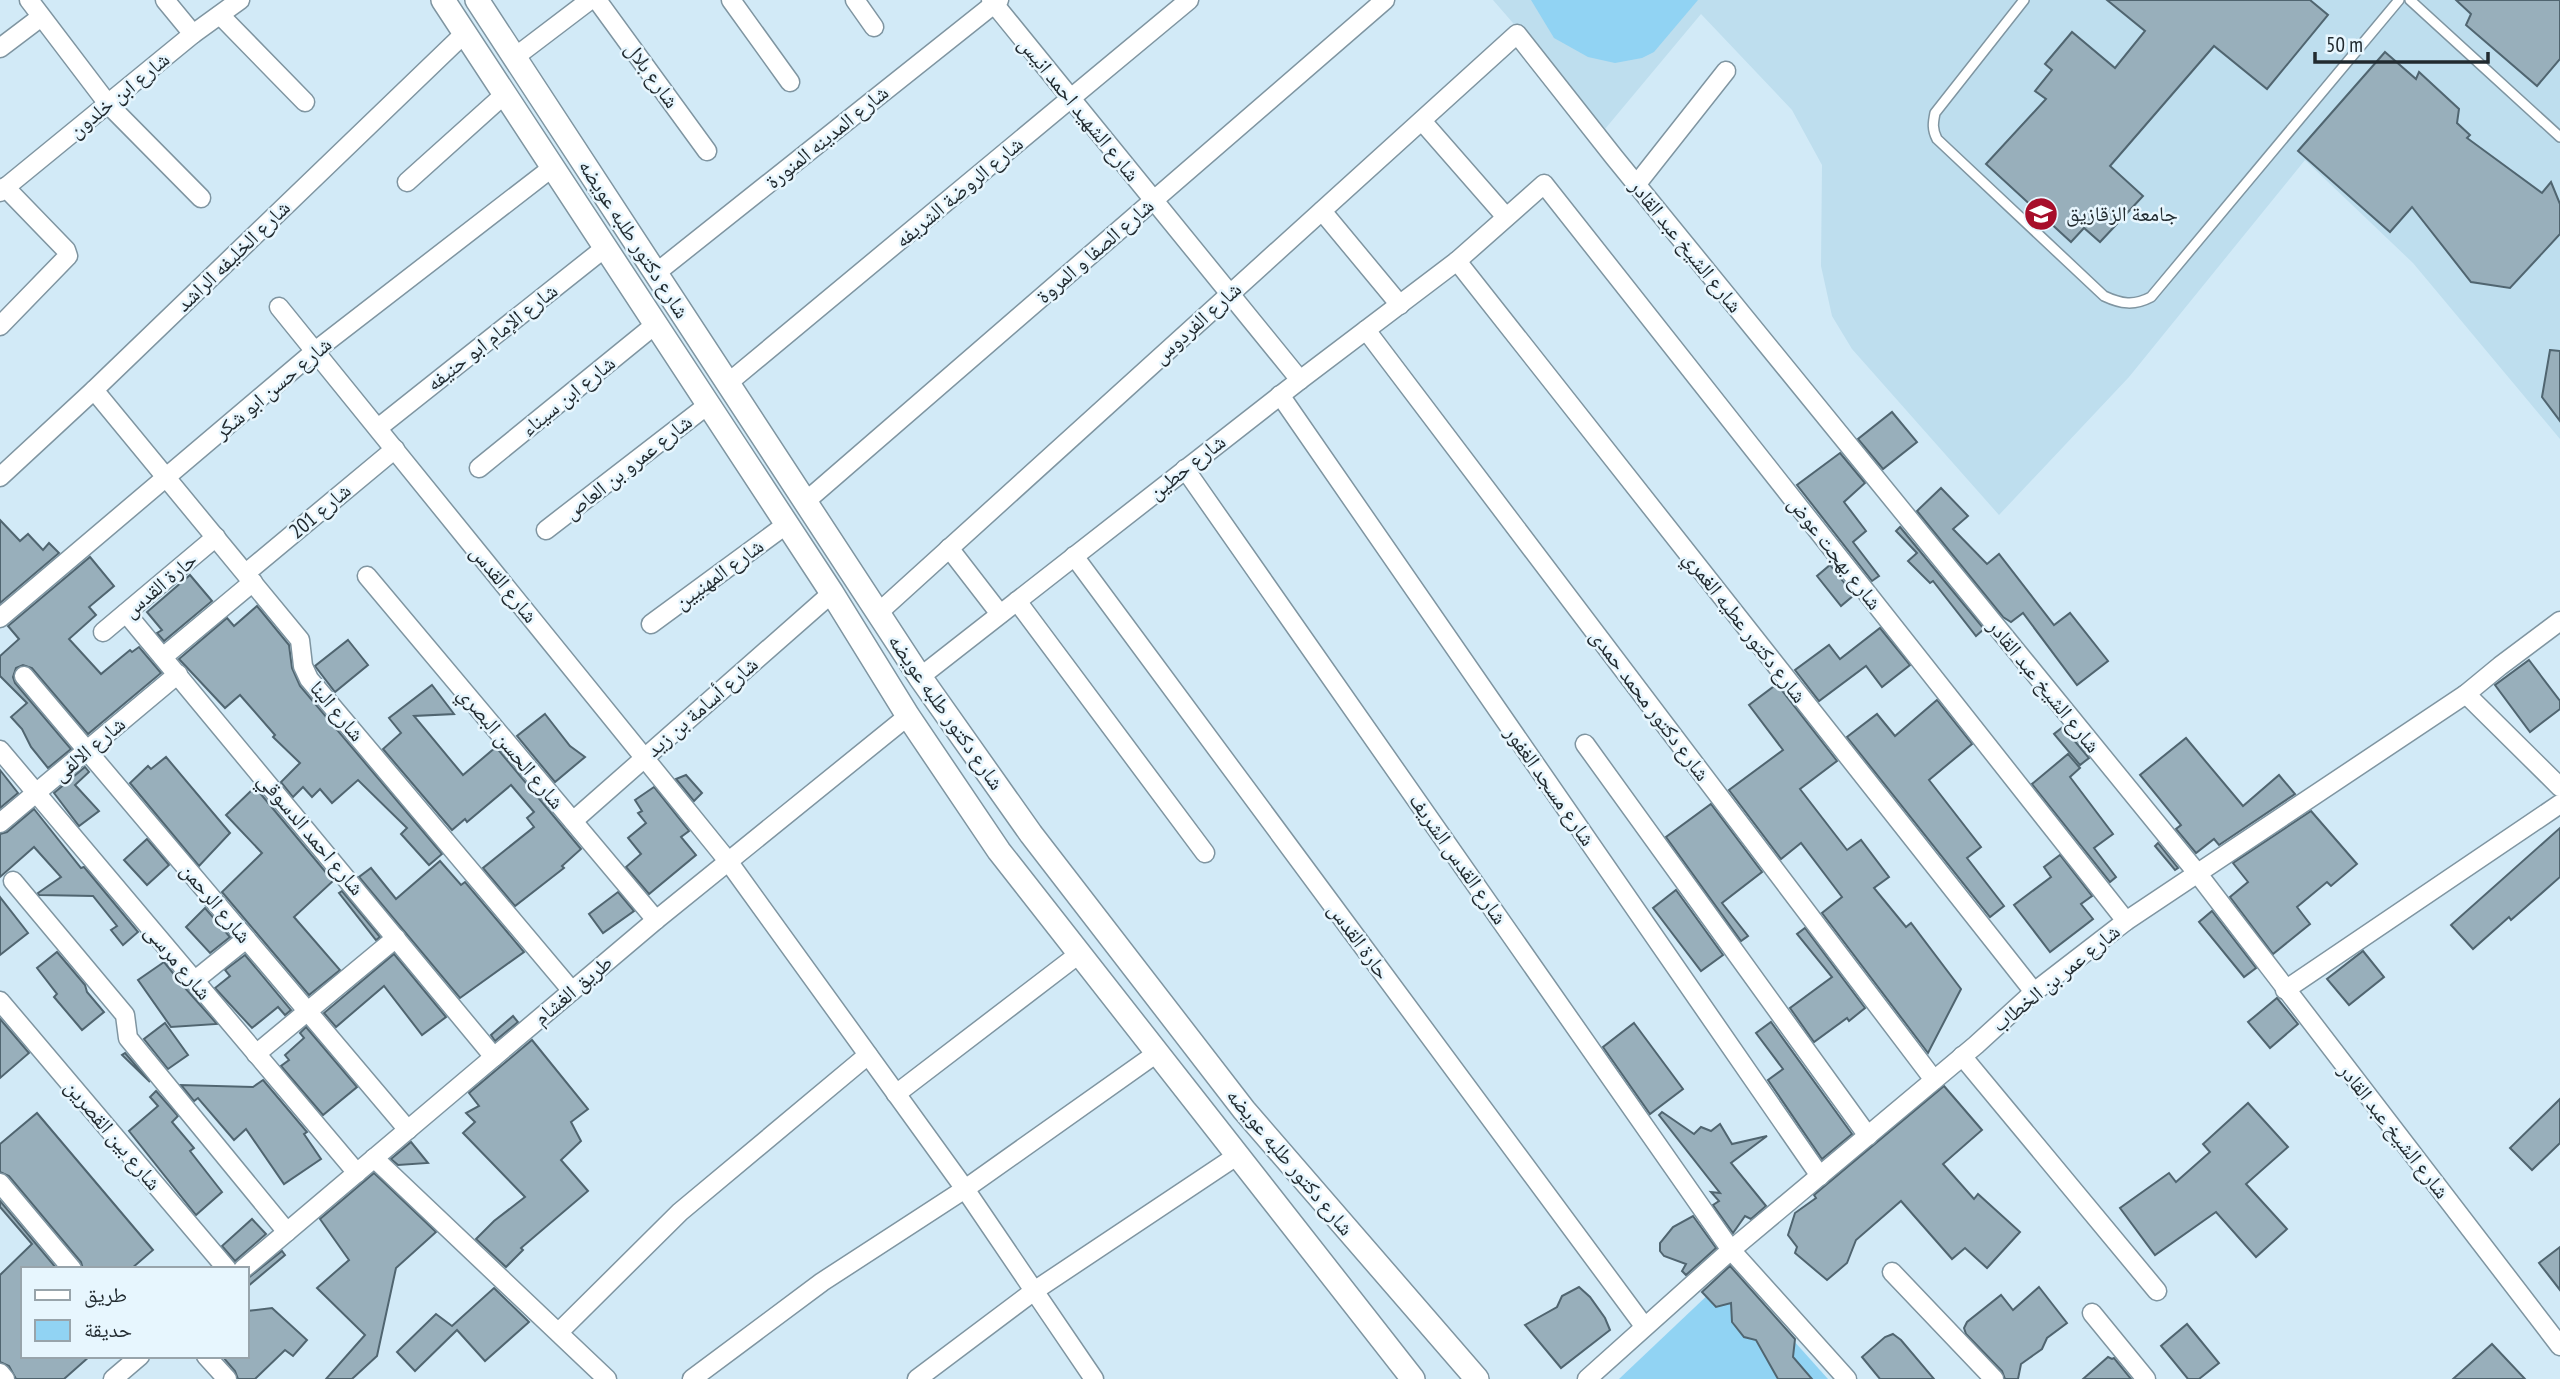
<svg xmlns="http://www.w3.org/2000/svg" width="2560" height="1379" viewBox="0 0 2560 1379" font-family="'PT Sans Narrow','Noto Naskh Arabic',sans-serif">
<rect width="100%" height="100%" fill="#d2eaf7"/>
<polygon fill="#bedeee" points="1493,0 2560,0 2560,439 2413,263 2305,160 2129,377 1999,515 1852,349 1832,316 1821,266 1822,165 1792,110 1701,14 1605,129"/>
<g fill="#91d3f3">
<polygon points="1531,0 1698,0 1654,52 1642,58 1615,63 1588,57 1554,38"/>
<polygon points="1732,1272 1828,1379 1619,1379"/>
</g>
<g fill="#98afbb" stroke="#506570" stroke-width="2">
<polygon points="2107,0 2310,0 2328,15 2267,89 2214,46 2110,166 2143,196 2100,242 2084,228 2071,242 1986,164 2046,99 2035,91 2052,70 2045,64 2072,32 2115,68 2145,31"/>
<polygon points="2456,0 2560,0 2560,59 2537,86 2466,25 2471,14"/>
<polygon points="2385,52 2416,79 2419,72 2459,109 2457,123 2470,135 2467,138 2542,193 2551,182 2560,204 2560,234 2510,288 2471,282 2412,207 2390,232 2298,151"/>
<polygon points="2550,350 2560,351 2560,421 2542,397"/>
<polygon points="1892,412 1917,442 1883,469 1858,439"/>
<polygon points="1840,453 1865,483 1844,502 1866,531 1853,542 1879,576 1872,581 1797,485"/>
<polygon points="1941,488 1968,516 1953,529 1987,564 1999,554 2054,625 2070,613 2108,661 2077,685 2023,613 2011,622 2003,617 1917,511"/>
<polygon points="0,520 20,541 28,534 43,550 49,543 59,553 0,603"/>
<polygon points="1900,527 1984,629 1976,636 1933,581 1930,583 1908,561 1917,553 1896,531"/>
<polygon points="90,557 114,586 89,607 96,615 69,639 101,674 130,650 132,652 139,647 161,673 88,734 32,668 23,665 16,668 13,677 15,683 71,749 48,768 31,747 22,729 11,717 27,703 0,676 0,656 19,639 8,626"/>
<polygon points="1830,565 1854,595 1841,606 1817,576"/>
<polygon points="190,575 212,601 164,641 157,633 162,630 147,612"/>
<polygon points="257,606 289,645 292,668 300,686 442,854 429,865 401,834 407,828 358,780 332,803 320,789 312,797 303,787 293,797 281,782 300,763 273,737 275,735 240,695 225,708 179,659 227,618 234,626"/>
<polygon points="1880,628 1910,665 1882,687 1866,666 1819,701 1795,670 1829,645 1840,659"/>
<polygon points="348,640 368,665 335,692 315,666"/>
<polygon points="2529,660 2560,701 2560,709 2530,732 2495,685"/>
<polygon points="1777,684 1837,761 1800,789 1847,850 1861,840 1889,877 1874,888 1906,927 1911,923 1961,989 1928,1053 1822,913 1842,897 1801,843 1781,859 1729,790 1783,750 1749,705"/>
<polygon points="432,685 454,714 414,716 463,775 496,747 581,849 562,866 564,868 515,906 483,868 534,827 527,818 534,812 511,785 467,822 465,819 452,830 383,749 401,733 389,718"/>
<polygon points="1937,700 1972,744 1929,780 1981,847 1967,858 2004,906 1990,917 1847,737 1877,714 1895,736"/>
<polygon points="545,714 570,746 585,757 555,782 517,736"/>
<polygon points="2063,727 2089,758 2080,765 2054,734"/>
<polygon points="2186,738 2243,806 2279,775 2295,794 2219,845 2214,839 2196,853 2176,829 2181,825 2140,775"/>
<polygon points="2068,754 2080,768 2070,777 2113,834 2094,848 2116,877 2110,882 2032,784"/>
<polygon points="166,757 230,833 199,866 130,783 148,766 151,769"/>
<polygon points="85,767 89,772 75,785 99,811 79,826 54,793"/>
<polygon points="0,770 18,793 0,808"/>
<polygon points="686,775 702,793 694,801 676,779"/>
<polygon points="255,787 333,881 294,917 340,970 309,995 222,892 262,853 226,815"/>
<polygon points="654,787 689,831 681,837 696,855 649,894 626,867 641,854 628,838 646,823 638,813 642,811 635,800"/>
<polygon points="1711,804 1762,872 1722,903 1748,936 1741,941 1666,837"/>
<polygon points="34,809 81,868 84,867 138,932 123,945 111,930 117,926 93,896 39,895 38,893 61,877 34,847 0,877 0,834 7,832"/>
<polygon points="2311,811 2357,864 2331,886 2327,882 2297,907 2310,924 2273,954 2230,897 2248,882 2233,863"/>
<polygon points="2560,828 2560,877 2511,920 2509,917 2473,949 2451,925"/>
<polygon points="147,839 169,865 147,885 124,860"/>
<polygon points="2158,843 2178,868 2175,870 2155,846"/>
<polygon points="2060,855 2092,896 2081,904 2093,919 2050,952 2014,905 2051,877 2044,867"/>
<polygon points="440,861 461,885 465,882 524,952 460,998 359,877 371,868 396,899"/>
<polygon points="1676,890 1723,955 1701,971 1653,908"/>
<polygon points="342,891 380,937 376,940 339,893"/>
<polygon points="618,892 634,911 603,933 589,914"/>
<polygon points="0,897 28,933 0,955"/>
<polygon points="205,908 230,937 210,953 186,927"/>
<polygon points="2212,911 2256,968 2244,977 2199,922"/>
<polygon points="1805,928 1865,1008 1849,1021 1847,1018 1814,1042 1790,1008 1832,977 1797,934"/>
<polygon points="2363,951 2384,977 2349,1005 2327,979"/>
<polygon points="57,952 85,985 87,992 104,1012 82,1030 54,997 57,994 37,968"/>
<polygon points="394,954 446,1017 422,1035 384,986 336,1027 324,1013"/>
<polygon points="245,955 291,1010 285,1015 278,1007 252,1028 215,988 230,976 225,970"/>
<polygon points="164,962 186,989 217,1024 171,1027 138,980"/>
<polygon points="2277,998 2298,1024 2270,1048 2248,1022"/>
<polygon points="513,1016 518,1022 495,1041 491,1035"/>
<polygon points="0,1019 29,1053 0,1078"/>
<polygon points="1771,1022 1852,1134 1822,1159 1768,1080 1783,1069 1756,1033"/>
<polygon points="165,1023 188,1055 168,1069 144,1039"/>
<polygon points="1634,1023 1683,1089 1650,1114 1603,1047"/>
<polygon points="306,1027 357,1087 323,1115 281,1066 289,1060 285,1055 304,1038 300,1033"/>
<polygon points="532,1040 588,1109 571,1122 581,1141 561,1160 588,1191 521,1248 523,1250 506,1267 476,1239 494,1221 525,1197 463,1133 475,1122 466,1113 479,1106 469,1093"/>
<polygon points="125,1053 150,1082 122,1055"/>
<polygon points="263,1080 307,1132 304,1134 321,1159 284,1184 246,1129 234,1140 198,1098 194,1101 181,1085 253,1087"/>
<polygon points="1944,1086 1982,1130 1943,1164 1974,1199 1978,1194 2020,1232 1987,1268 1965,1248 1952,1259 1901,1201 1856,1240 1847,1263 1827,1280 1795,1253 1797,1247 1788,1235 1795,1213 1816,1198 1814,1195"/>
<polygon points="156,1091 178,1116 172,1122 194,1148 190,1151 222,1192 196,1215 129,1131 158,1106 150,1097"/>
<polygon points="2560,1099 2560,1143 2532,1170 2510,1148"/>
<polygon points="2248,1103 2288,1147 2246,1184 2287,1229 2256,1257 2216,1212 2155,1255 2120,1208 2169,1173 2176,1182 2210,1152 2203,1144"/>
<polygon points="1662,1112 1694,1134 1701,1127 1711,1131 1720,1124 1732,1144 1767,1136 1731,1163 1766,1206 1751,1219 1745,1216 1733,1233 1713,1205 1719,1201 1711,1192 1720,1193 1659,1115"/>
<polygon points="37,1113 153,1250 131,1269 83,1269 81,1262 9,1176 0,1172 0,1144"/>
<polygon points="411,1142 428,1163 398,1165 391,1159"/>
<polygon points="374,1173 436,1232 396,1268 377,1356 352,1379 326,1379 365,1335 317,1288 349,1260 320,1219"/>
<polygon points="0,1201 57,1269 23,1269 23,1356 90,1356 64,1379 16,1379 9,1366 0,1362 0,1275 32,1244 0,1207"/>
<polygon points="1693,1216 1716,1248 1686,1275 1682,1271 1686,1264 1664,1256 1660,1251 1660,1243 1673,1227"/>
<polygon points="252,1219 266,1234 235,1261 222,1246"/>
<polygon points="2560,1247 2560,1290 2539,1263"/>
<polygon points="282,1251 285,1255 247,1287 247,1279"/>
<polygon points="1730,1266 1795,1339 1793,1357 1812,1379 1778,1379 1756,1340 1744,1337 1732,1322 1731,1303 1716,1307 1702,1292"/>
<polygon points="1579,1287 1590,1297 1605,1318 1610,1330 1561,1368 1525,1325 1557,1307 1562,1296"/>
<polygon points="2039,1287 2067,1323 2047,1338 2042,1349 2021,1364 2018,1379 2005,1379 2002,1371 1966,1334 1964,1328 1967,1322 2001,1295 2013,1310"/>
<polygon points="494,1288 529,1322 485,1361 457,1330 415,1371 397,1352 436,1314 452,1326"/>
<polygon points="272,1308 307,1340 293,1356 285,1350 255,1379 238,1379 235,1371 222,1356 247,1356 247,1311"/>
<polygon points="2187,1324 2219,1363 2199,1379 2188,1379 2161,1346"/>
<polygon points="1893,1334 1901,1340 1934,1379 1880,1379 1862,1357 1885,1337"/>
<polygon points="2492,1344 2525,1379 2453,1379"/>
<polygon points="2108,1357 2112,1359 2114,1358 2131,1379 2083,1379"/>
</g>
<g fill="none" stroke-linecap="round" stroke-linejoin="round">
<g stroke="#7f95a1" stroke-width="12">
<g id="service">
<path d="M2024,0L1935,113C1933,123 1932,129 1937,139L2104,296C2121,304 2134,306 2151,297L2399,0"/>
<polyline points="2410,0 2560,137"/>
</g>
</g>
<g stroke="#7f95a1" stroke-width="21">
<g id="minor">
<polyline points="29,0 108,104 201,198"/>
<polyline points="165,0 193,34"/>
<polyline points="597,0 707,151"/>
<polyline points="731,0 790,82"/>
<polyline points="855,0 874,27"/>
<polyline points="991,0 1300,380"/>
<polyline points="220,15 305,102"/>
<polyline points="0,48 41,17"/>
<polyline points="515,57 590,0"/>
<polyline points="1422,121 1506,217"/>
<polyline points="407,182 505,94"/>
<polyline points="1636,185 1726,71"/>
<polyline points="0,192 193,34 240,0"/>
<polyline points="1322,211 1400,305"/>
<polyline points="1457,261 2034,992"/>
<polyline points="656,273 999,0"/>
<polyline points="279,307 728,861 965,1189 1094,1379"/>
<polyline points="0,326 68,256 66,250 5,187"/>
<polyline points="1366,330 1934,1080"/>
<polyline points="728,383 1189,0"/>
<polyline points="94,390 300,640 303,666 309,679 572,991"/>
<polyline points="1280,395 1820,1176"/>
<polyline points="378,428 606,247"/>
<polyline points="479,468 656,324"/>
<polyline points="1185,469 1731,1250 1847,1379"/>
<polyline points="0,477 94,390 465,33"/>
<polyline points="805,502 1385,0"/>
<polyline points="546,530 709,404"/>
<polyline points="949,548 1000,614"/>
<polyline points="1074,556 1644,1326"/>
<polyline points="246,573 395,449"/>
<polyline points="367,576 656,920"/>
<polyline points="1017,601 1205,853"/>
<polyline points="126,613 494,1057"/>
<polyline points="878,613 1517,34 1614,157 2198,874 2560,1346"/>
<polyline points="0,618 315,351 553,167"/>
<polyline points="651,624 787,524"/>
<polyline points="103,632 216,537"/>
<polyline points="163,657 253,582"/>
<polyline points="24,676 408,1130"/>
<polyline points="920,677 1300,380 1457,261 1544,184 2126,921"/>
<polyline points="2466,694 2560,787"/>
<polyline points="1585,744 1868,1136"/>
<polyline points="0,750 357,1173"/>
<polyline points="573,821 832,593"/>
<polyline points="0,823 178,674"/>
<polyline points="13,881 125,1015 128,1038 287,1232"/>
<polyline points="194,981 246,939"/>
<polyline points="2285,990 2560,804"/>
<polyline points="0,1001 227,1269"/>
<polyline points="256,1054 396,938"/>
<polyline points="1962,1056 2157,1291"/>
<polyline points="896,1094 1079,954"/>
<polyline points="374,1158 607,1379"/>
<polyline points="0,1183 72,1269"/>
<polyline points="243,1269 656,920 908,716"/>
<polyline points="1892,1272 1994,1379"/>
<polyline points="2092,1313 2146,1379"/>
<polyline points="559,1332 680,1212 868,1055"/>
<polyline points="206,1356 227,1379"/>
<polyline points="0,1373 5,1379"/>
<polyline points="113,1379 140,1356"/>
<polyline points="692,1379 822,1282 965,1189 1157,1053"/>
<polyline points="917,1379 1034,1291 1238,1155"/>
<polyline points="1587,1379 1731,1250 1976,1045 2034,992 2126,921 2466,694 2500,666 2560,621"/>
</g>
</g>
<g stroke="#7f95a1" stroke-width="26">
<g id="tertiary">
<polyline points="443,0 832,593 908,716 999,851 1413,1379"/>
<polyline points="477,0 920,677 1031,834 1244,1110 1477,1379"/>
</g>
</g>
<use href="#service" stroke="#fff" stroke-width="9"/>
<use href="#minor" stroke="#fff" stroke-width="18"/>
<use href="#tertiary" stroke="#fff" stroke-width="23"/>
</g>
<defs>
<g id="university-disc" transform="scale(1.75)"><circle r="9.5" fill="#a70e2a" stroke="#e7f6fe"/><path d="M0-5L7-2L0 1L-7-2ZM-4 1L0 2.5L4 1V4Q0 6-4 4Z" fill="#fff"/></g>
</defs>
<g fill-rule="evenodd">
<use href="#university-disc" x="2041" y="214"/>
</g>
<g text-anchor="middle" stroke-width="5" stroke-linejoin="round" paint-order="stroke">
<g font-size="21" fill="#212a2f" stroke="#e7f6fe">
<text transform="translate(652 75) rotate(54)" y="7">شارع بلال</text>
<text transform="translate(119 95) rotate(-39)" y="7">شارع ابن خلدون</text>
<text transform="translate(1079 109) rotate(51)" y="7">شارع الشهيد احمد انيس</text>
<text transform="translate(827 137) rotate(-39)" y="7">شارع المدينه المنورة</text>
<text transform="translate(959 192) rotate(-40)" y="7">شارع الروضة الشريفه</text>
<text transform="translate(634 239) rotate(57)" y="7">شارع دكتور طلبه عويضه</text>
<text transform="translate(1686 246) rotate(51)" y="7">شارع الشيخ عبد القادر</text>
<text transform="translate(1095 251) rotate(-41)" y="7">شارع الصفا و المروة</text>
<text transform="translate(233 256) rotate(-44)" y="7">شارع الخليفه الراشد</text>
<text transform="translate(1197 323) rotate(-42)" y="7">شارع الفردوس</text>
<text transform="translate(492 337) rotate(-38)" y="7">شارع الإمام ابو حنيفه</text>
<text transform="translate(273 388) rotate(-40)" y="7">شارع حسن ابو شكر</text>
<text transform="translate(568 396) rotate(-39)" y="7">شارع ابن سيناء</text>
<text transform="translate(628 467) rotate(-38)" y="7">شارع عمرو بن العاص</text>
<text transform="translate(1187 467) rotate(-38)" y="7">شارع حطين</text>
<text transform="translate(320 511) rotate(-40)" y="7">شارع 201</text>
<text transform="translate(1835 553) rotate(52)" y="7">شارع بهجت عوض</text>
<text transform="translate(719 574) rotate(-36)" y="7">شارع المهنيين</text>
<text transform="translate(504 584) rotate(51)" y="7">شارع القدس</text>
<text transform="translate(160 585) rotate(-40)" y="7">حارة القدس</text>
<text transform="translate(1745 627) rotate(52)" y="7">شارع دكتور عطيه الغمري</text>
<text transform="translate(2044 686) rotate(51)" y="7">شارع الشيخ عبد القادر</text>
<text transform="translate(1650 705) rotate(53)" y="7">شارع دكتور محمد حمدى</text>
<text transform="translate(702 707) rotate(-41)" y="7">شارع أسامة بن زيد</text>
<text transform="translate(337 711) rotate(50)" y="7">شارع البنا</text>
<text transform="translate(946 712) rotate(55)" y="7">شارع دكتور طلبه عويضه</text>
<text transform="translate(511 748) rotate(50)" y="7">شارع الحسن البصري</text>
<text transform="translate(89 749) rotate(-40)" y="7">شارع الالفى</text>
<text transform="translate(1550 786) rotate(55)" y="7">شارع مسجد الغفور</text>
<text transform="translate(311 834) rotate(50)" y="7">شارع احمد الدسوقي</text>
<text transform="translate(1458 859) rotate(55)" y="7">شارع القدس الشريف</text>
<text transform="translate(216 903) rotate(50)" y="7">شارع الرحمن</text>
<text transform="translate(1359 941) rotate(54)" y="7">حارة القدس</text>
<text transform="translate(178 962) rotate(50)" y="7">شارع مرسى</text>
<text transform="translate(2056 978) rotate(-39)" y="7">شارع عمر بن الخطاب</text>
<text transform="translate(573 990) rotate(-40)" y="7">طريق الغشام</text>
<text transform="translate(2394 1131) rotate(52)" y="7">شارع الشيخ عبد القادر</text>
<text transform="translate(113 1135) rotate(50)" y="7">شارع بين القصرين</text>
<text transform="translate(1290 1162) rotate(50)" y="7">شارع دكتور طلبه عويضه</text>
</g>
<g font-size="21" fill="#212a2f" stroke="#e7f6fe" text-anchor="start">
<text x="2066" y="221">جامعة الزقازيق</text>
</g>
</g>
<rect x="21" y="1267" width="228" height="91" fill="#e7f6fe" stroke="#98a4ab" stroke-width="2"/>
<rect x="35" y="1290" width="35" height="10" fill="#ffffff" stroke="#98a4ab" stroke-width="2"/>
<text x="84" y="1302" font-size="21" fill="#212a2f">طريق</text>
<rect x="35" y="1320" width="35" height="21" fill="#91d3f3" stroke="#98a4ab" stroke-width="2"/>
<text x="84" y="1337" font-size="21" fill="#212a2f">حديقة</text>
<path d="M2315 52v10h173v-10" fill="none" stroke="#212a2f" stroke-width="3.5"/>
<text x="2326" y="52" font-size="21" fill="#212a2f" stroke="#e7f6fe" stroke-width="5" paint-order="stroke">50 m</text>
</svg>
